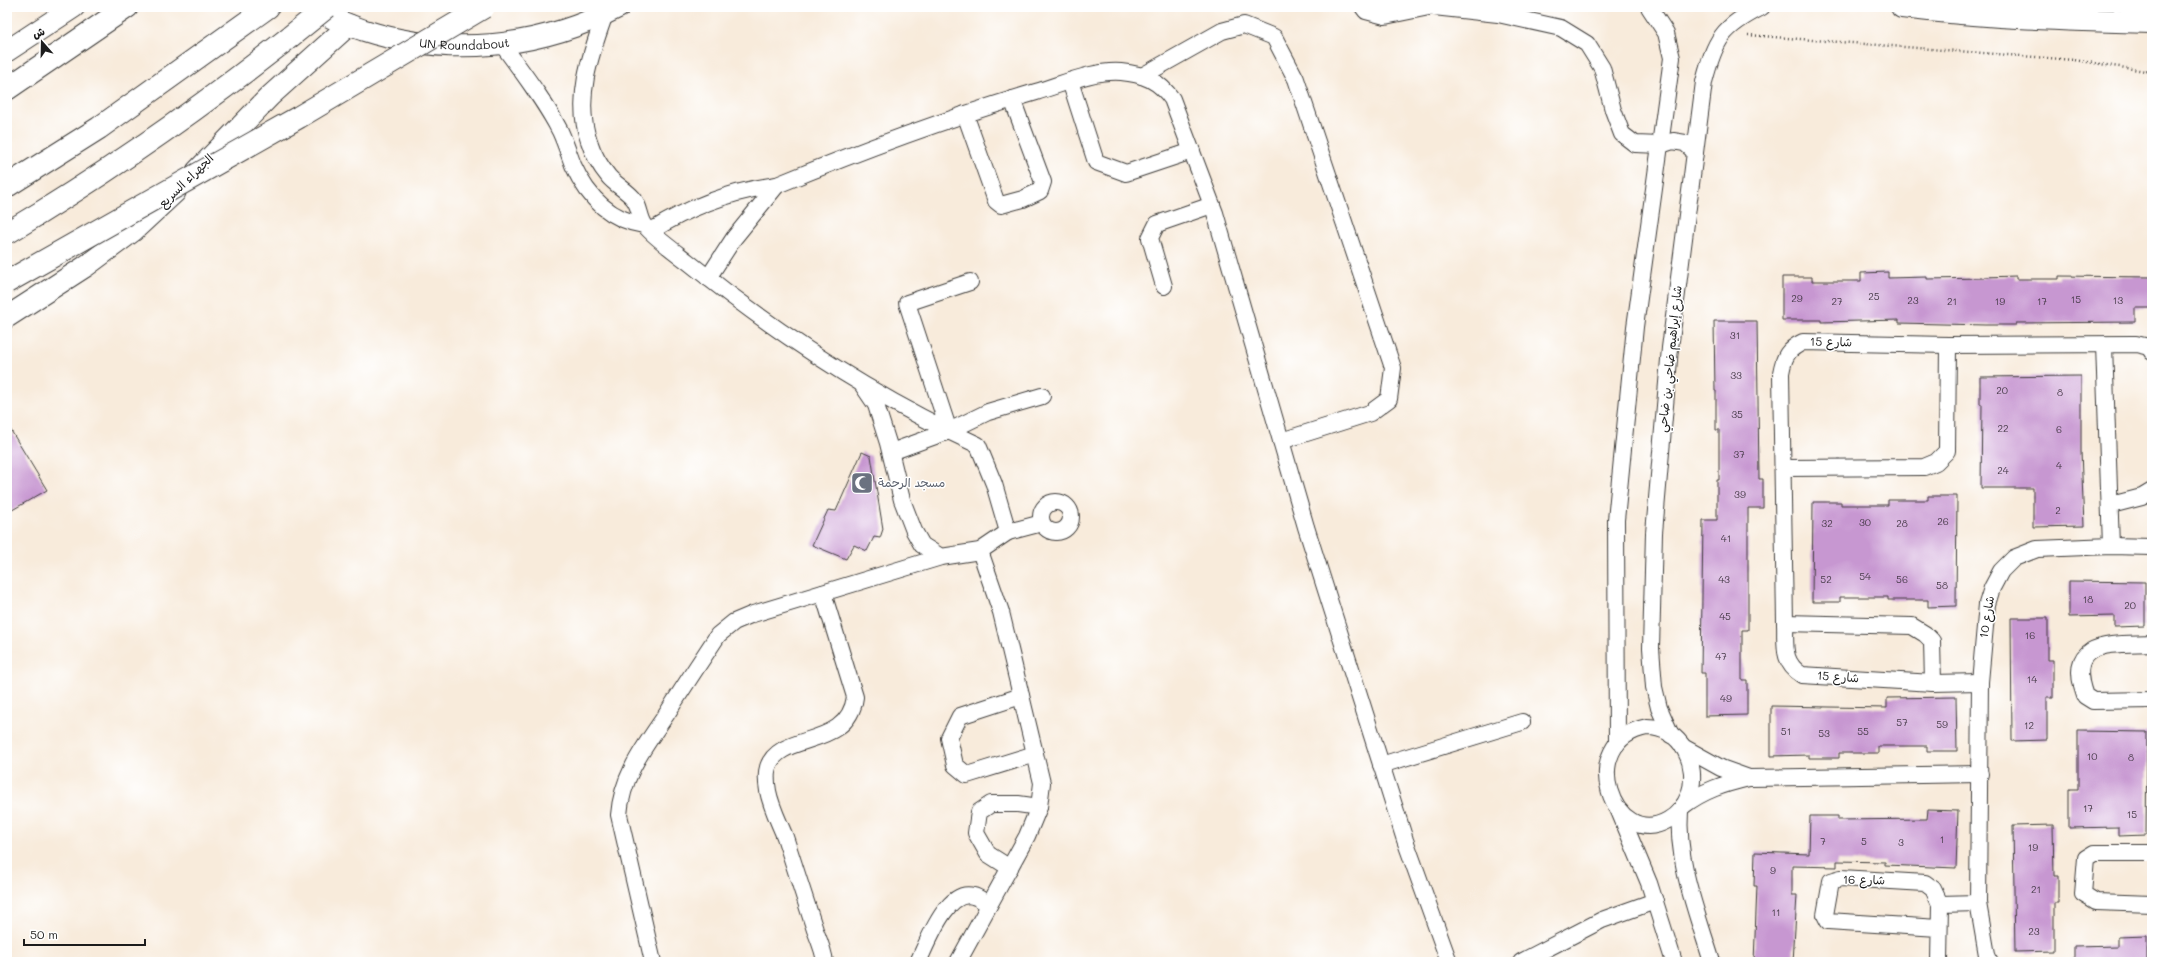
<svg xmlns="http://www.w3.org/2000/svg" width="2159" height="969" viewBox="0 0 2159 969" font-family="Mali,'Playpen Sans Arabic',sans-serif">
<rect width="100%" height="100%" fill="#fff"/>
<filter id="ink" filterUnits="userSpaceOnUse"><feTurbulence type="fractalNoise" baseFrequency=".025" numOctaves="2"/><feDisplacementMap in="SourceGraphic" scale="8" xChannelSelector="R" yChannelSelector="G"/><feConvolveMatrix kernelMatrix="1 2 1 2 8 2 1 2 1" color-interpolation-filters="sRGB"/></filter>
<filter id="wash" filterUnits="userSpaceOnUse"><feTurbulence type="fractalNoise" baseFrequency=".012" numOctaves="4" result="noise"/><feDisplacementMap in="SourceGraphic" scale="16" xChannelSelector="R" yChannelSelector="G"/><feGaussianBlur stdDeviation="0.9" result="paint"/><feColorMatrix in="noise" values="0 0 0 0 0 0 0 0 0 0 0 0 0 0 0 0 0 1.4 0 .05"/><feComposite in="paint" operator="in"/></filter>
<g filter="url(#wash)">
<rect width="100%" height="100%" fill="#f8ebdb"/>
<g id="blocks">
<g fill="#c797d1">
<polygon points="1888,272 1888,278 1927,277 1927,279 1984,278 1984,277 2016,276 2016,279 2059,279 2059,276 2152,277 2152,308 2135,308 2135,322 2016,323 2016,325 1985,325 1899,323 1899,320 1821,322 1821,320 1782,320 1782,277 1812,277 1812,281 1861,281 1861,273"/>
<polygon points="1714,321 1757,321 1759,479 1763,479 1763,508 1748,508 1748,630 1742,630 1742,680 1747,680 1747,715 1705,716 1705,673 1701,673 1703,520 1717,520 1717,480 1719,480 1719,430 1716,430 1716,391 1715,391"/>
<polygon points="2081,376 2081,451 2084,526 2033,527 2033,488 1981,488 1982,404 1980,404 1980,377"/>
<polygon points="7,424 47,490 7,513"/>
<polygon points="862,452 871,456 883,529 880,538 874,537 867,551 854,545 846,559 812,545 828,510 836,511"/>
<polygon points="1928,496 1957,496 1956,606 1928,607 1928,600 1888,600 1888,597 1840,597 1840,602 1812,602 1813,502 1841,502 1841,505 1888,505 1888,500 1928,500"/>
<polygon points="2069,581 2145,582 2145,626 2115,627 2115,616 2069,617"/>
<polygon points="2011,618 2048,618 2048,660 2053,660 2053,697 2047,697 2047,740 2012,741"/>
<polygon points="1956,697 1957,751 1927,751 1927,746 1878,746 1878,753 1839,753 1839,758 1809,758 1809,755 1771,756 1771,706 1887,708 1887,698"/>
<polygon points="2078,731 2147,732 2146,835 2118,836 2118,827 2069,828 2069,789 2078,789"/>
<polygon points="1928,810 1958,811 1956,868 1885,865 1885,862 1837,861 1837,867 1792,866 1792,895 1797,895 1793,962 1754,962 1757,886 1754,886 1755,852 1809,854 1810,816 1838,816 1838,820 1927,819"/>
<polygon points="2053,825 2054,876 2058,876 2058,903 2054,903 2054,951 2015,952 2013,826"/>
<polygon points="2147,936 2147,962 2074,962 2074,947 2118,946 2118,937"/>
</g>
</g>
</g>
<g filter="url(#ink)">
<use href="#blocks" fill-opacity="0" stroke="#3d3b39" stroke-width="1"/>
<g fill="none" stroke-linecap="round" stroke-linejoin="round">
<g stroke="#3d3b39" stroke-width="18">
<g id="minor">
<polyline points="1363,7 1366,11 1385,16 1429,7"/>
<polyline points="1434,7 1498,14 1561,28 1587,44 1602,68 1613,110 1622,134 1635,144 1661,145 1673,141 1685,143 1695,152"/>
<path d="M605,14C591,53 574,99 589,141C593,154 600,166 609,177C616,185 626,190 633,198C640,206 639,216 644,224C649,233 678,254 687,261C776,333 874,397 978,445L994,484L1008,532L980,551L941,557L922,545L914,531L902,500L888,443L876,405L861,383"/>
<path d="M502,44C522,72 544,100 560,131C565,142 569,154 573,165C587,196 609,220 644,225"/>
<polyline points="1142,76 1222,31 1244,25 1274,37 1296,79 1393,368 1389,399 1370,413 1281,441"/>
<polyline points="1070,81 1096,162 1126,173 1192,151"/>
<polyline points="965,114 996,201 1001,205 1023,199 1040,191 1043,182 1012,99"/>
<path d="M651,231C691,206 731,191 777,185C862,150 948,118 1036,92C1063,84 1093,70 1121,72C1144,74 1159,81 1172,99L1215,213L1306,527L1405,840L1449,962"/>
<polyline points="708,278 734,238 777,185"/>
<polyline points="1164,286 1150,238 1157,224 1212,205"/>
<polyline points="2104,345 2111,546"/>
<polyline points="949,431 907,303 970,282"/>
<polyline points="891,452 949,431 988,412 1042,396"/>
<polyline points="1784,468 1924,467 1936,462 1947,451 1948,345"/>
<circle cx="1056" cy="517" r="15"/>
<polyline points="2111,505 2142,497 2152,491"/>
<polyline points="1008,532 1042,523"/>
<path d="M823,593L855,697C848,750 780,731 768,767C766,773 767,785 768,791C771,807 779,822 785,837C795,868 805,899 815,930C819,940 824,952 825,962"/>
<polyline points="1785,623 1912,626 1925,634 1932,641 1933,683"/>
<path d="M2152,643C2113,645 2064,638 2085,696L2093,701L2152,700"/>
<path d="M1980,682L1933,683L1802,675C1781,662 1786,644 1785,623L1781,373C1784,356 1788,349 1803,342L1948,345L2136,344L2149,347L2152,352"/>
<polyline points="1021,696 960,716 949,738 955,765 967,775 1035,754"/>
<path d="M1647,727C1681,727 1700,765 1689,795C1685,805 1677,815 1668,820C1613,852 1574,741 1647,727Z"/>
<path d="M1671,735L1659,708L1654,687L1651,648L1654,533L1670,348L1704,82C1715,39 1722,27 1762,7"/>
<polyline points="1617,744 1616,520 1635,327 1672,58 1666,33 1649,7"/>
<polyline points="1683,747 1721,768 1749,778"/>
<polyline points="1381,765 1522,722"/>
<path d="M1683,806C1704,790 1724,784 1749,778L1980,774"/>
<path d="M1680,810C1676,861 1697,913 1712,962"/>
<polyline points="1619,811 1649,883 1674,962"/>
<polyline points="2152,853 2094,853 2086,858 2083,894 2096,902 2152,904"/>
<polyline points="1010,868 988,854 976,833 979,812 991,804 1018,804 1039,807"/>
<polyline points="1940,904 1978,903"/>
<polyline points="1938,928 1828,921 1825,915 1831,881 1841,878 1925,883 1933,889 1940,904 1939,962"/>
<path d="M653,962L619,815C622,774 646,745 668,712C684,686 701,661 718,635L734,622L753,614L941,557"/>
<path d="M918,962C927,944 947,888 973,896C979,897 984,902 989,905"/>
<polyline points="958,962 1027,836 1039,807 1042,783 1001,612 980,551"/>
<polyline points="1521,962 1602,920 1655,901"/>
<polyline points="1990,962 1987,955 1978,903 1980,682 1987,604 1992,588 2001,571 2014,558 2037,549 2111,546 2152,547"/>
</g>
</g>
<g stroke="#3d3b39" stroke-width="23">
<g id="major">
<path id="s1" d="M311,7C327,17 346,24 363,30C449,58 540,48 619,7"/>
<polyline points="7,51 74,7"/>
<polyline points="197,171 270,96 349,25"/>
<polyline points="7,317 86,266 133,231 175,192"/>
</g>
</g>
<g stroke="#3d3b39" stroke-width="24">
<g id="highway">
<path d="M1902,7C1985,17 2069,20 2152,22"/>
<polyline points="7,89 127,7"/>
<polyline points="7,186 99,128 268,7"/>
</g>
</g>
<polyline stroke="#3d3b39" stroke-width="2.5" stroke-dasharray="1 3" stroke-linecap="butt" points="1748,35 2074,60 2152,72"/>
<use href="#minor" stroke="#fff" stroke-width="16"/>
<use href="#major" stroke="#fff" stroke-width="21"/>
<use href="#highway" stroke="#fff" stroke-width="22"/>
<g stroke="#3d3b39" stroke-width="24" stroke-linecap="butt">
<g id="highway-bridge">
<path d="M7,233C119,166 226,90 327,7"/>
<polyline points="7,282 299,117 484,7"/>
</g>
</g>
<use href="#highway-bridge" stroke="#fff" stroke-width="22"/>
</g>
</g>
<defs>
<g id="mosque-square" transform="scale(1.15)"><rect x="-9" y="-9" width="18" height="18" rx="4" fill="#6b7280" stroke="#fff"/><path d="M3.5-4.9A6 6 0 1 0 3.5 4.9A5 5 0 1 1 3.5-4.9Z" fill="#fff"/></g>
</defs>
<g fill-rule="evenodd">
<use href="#mosque-square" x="862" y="483"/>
</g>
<g text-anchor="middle" stroke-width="3" stroke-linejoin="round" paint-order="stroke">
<g font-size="10" fill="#473b49">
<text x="1874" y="300">25</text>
<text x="1797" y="302">29</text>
<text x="2076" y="303">15</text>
<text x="1913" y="304">23</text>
<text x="2118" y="304">13</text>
<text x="1837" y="305">27</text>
<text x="1952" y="305">21</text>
<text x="2000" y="305">19</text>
<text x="2042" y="305">17</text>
<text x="1735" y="339">31</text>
<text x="1736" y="379">33</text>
<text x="2002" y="394">20</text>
<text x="2060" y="396">8</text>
<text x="1737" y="418">35</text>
<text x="2003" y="432">22</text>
<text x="2059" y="433">6</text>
<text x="1739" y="458">37</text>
<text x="2059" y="469">4</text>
<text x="2003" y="474">24</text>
<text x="1740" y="498">39</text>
<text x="2058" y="514">2</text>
<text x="1943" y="525">26</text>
<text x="1865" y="526">30</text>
<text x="1827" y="527">32</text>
<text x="1902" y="527">28</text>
<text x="1726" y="542">41</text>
<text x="1865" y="580">54</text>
<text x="1724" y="583">43</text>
<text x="1826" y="583">52</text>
<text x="1902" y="583">56</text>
<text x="1942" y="589">58</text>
<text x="2088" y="603">18</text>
<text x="2130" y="609">20</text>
<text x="1725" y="620">45</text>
<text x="2030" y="639">16</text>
<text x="1721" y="660">47</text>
<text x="2032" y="683">14</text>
<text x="1726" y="702">49</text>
<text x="1902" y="726">57</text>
<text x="1942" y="728">59</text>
<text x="2029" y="729">12</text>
<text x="1786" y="735">51</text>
<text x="1863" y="735">55</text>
<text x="1824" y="737">53</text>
<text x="2092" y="760">10</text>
<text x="2131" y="761">8</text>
<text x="2088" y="812">17</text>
<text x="2132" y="818">15</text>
<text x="1942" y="843">1</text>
<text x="1823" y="845">7</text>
<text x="1864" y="845">5</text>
<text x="1901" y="846">3</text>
<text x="2033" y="851">19</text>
<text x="1773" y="874">9</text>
<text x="2036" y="893">21</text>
<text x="1776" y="916">11</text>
<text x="2034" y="935">23</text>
</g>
<g font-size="12" fill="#1c1c1c" stroke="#fff">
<text dy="4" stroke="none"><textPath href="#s1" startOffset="160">UN Roundabout</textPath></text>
<text transform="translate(186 181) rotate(-44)" y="4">الجهراء السريع</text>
<text transform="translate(1831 342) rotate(1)" y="4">شارع 15</text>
<text transform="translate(1670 359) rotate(-84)" y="4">شارع إبراهيم ضاحي بن ضاحي</text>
<text transform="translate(1987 617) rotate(-81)" y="4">شارع 10</text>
<text transform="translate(1838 677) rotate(4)" y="4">شارع 15</text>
<text transform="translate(1864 880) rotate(1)" y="4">شارع 16</text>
</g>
<g font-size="12" fill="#5b616d" stroke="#fff" text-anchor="start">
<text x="878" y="487">مسجد الرحمة</text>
</g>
</g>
<rect width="2159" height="969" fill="none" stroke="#fff" stroke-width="24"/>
<g transform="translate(42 42) rotate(340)" stroke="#ffffff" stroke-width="3" paint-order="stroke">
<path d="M0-3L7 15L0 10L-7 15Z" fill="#1c1c1c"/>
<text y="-6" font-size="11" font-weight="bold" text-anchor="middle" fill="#1c1c1c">ش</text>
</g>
<path d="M24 939v6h121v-6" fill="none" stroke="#1c1c1c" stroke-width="2"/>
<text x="30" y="939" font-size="12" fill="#1c1c1c" stroke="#ffffff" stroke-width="3" paint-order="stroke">50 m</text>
</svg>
